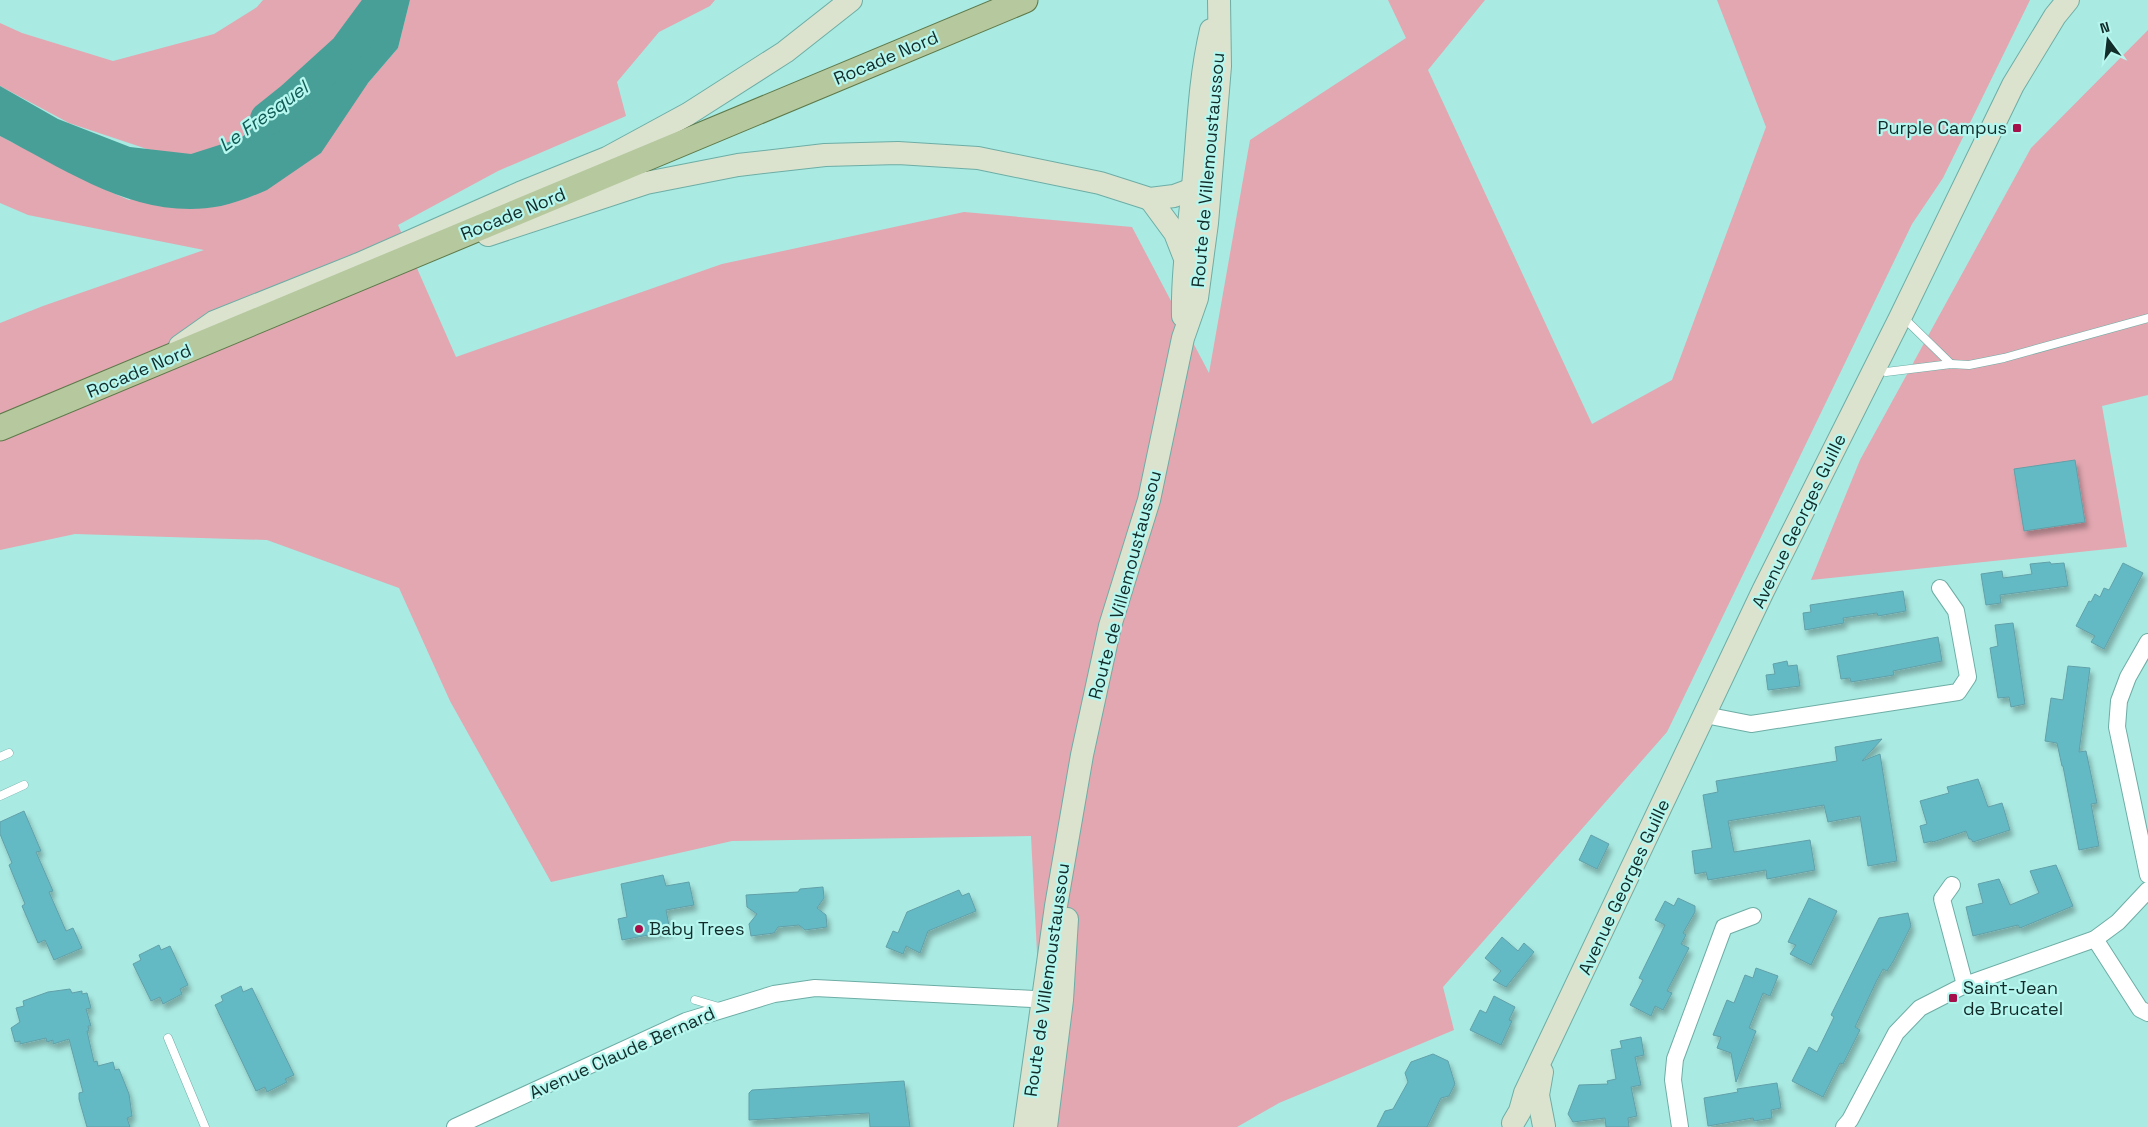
<svg xmlns="http://www.w3.org/2000/svg" width="2148" height="1127" viewBox="0 0 2148 1127" font-family="'Space Grotesk',sans-serif">
<defs>
<filter id="shadow"><feDropShadow dx="3" dy="5.5" stdDeviation="2.5" flood-color="#0004"/></filter>
</defs>
<rect width="100%" height="100%" fill="#a9eae2"/>
<g fill="#e2a7b1">
<polygon points="263,0 372,0 367,11 331,51 312,87 250,133 196,157 147,149 69,123 0,86 0,23 22,33 113,61 214,34 257,7"/>
<polygon points="410,0 715,0 710,6 659,32 617,82 626,116 498,171 398,225 456,357 722,264 964,212 1132,227 1209,373 1250,140 1406,38 1388,0 1485,0 1428,70 1592,424 1672,380 1766,127 1717,0 2030,0 1943,178 1912,224 1667,732 1443,987 1454,1030 1279,1103 1237,1127 1046,1127 1031,836 732,841 551,882 450,701 399,588 267,540 75,534 0,550 0,323 43,306 204,250 28,215 0,203 0,136 97,186 129,200 368,83 398,48"/>
<polygon points="2148,30 2148,395 2102,406 2127,547 1811,580 1860,460 2031,148"/>
</g>
<path fill="#489f97" d="M363,0H410L398,48L368,83L321,153L267,190C253,196 236,203 221,206C140,222 68,171 0,136V86L58,119L130,147L191,154L241,138L276,107L307,86L323,71L341,46Z"/>
<g fill="none" stroke-linecap="round" stroke-linejoin="round">
<polyline stroke="#489f97" stroke-width="34" points="267,119 292,99 346,50 383,0"/>
</g>
<g fill="#64bac5" stroke="#61a0a8" filter="url(#shadow)">
<polygon points="2075,460 2085,522 2024,531 2014,469"/>
<polygon points="2050,562 2051,564 2064,563 2068,586 2000,595 2001,603 1986,605 1981,574 2002,571 2003,578 2032,574 2030,564"/>
<polygon points="2123,563 2143,573 2104,649 2091,642 2095,636 2076,626 2089,601 2091,602 2095,594 2100,597 2104,588 2109,590"/>
<polygon points="1903,591 1906,611 1878,616 1877,613 1843,618 1844,623 1805,630 1803,613 1811,612 1810,605"/>
<polygon points="2013,623 2025,704 2011,707 2009,697 1998,698 1990,648 1998,646 1995,625"/>
<polygon points="1938,637 1942,661 1893,671 1894,675 1851,682 1850,678 1841,679 1837,656"/>
<polygon points="1787,661 1788,666 1797,665 1800,686 1768,690 1766,675 1775,674 1773,664"/>
<polygon points="2068,666 2090,668 2079,752 2086,751 2097,803 2091,804 2099,846 2079,850 2063,766 2062,766 2057,743 2045,741 2051,698 2063,700"/>
<polygon points="1882,739 1862,761 1880,754 1897,861 1868,866 1860,816 1828,822 1824,805 1728,821 1734,852 1810,840 1815,870 1767,879 1766,870 1708,880 1706,872 1695,874 1692,851 1712,848 1703,795 1718,792 1716,781 1837,761 1835,747"/>
<polygon points="1978,779 1988,807 2002,803 2010,830 1973,842 1971,839 1969,839 1966,831 1933,842 1932,841 1924,843 1920,826 1927,824 1920,801 1949,793 1947,787"/>
<polygon points="24,811 41,851 36,852 53,891 49,892 66,931 73,928 82,948 54,960 45,940 38,943 22,906 25,904 9,865 12,863 0,834 0,822"/>
<polygon points="1591,835 1609,844 1597,869 1579,860"/>
<polygon points="2056,865 2073,906 2020,928 2018,925 1973,936 1966,907 1983,903 1978,884 1999,879 2010,905 2039,893 2030,871"/>
<polygon points="663,875 666,886 689,882 694,905 666,910 670,931 622,940 618,919 627,917 621,884"/>
<polygon points="823,887 824,898 817,908 826,915 827,927 805,930 799,925 778,927 774,933 751,936 749,924 757,914 747,907 746,895 798,892 800,889"/>
<polygon points="959,890 962,896 969,893 976,911 928,931 920,953 906,946 903,954 886,947 893,931 898,933 907,912"/>
<polygon points="1678,898 1695,906 1695,912 1683,933 1686,935 1681,944 1689,948 1667,991 1672,993 1663,1010 1655,1006 1651,1016 1630,1005 1643,980 1639,978 1665,925 1655,920 1665,901 1674,906"/>
<polygon points="1809,898 1837,911 1811,965 1790,954 1796,945 1788,942"/>
<polygon points="1908,913 1911,926 1894,960 1887,971 1883,969 1876,982 1855,1027 1860,1030 1843,1064 1840,1063 1823,1097 1792,1081 1809,1047 1817,1052 1834,1017 1831,1015 1879,918"/>
<polygon points="1502,937 1518,951 1524,943 1534,952 1506,987 1493,980 1501,971 1485,958"/>
<polygon points="159,945 161,950 170,946 188,985 180,989 182,994 163,1004 160,997 151,1001 133,964 141,960 139,955"/>
<polygon points="1756,968 1778,976 1770,996 1763,993 1749,1028 1756,1031 1736,1082 1731,1053 1717,1048 1721,1037 1713,1035 1727,1000 1734,1003 1745,975 1753,978"/>
<polygon points="241,986 243,992 252,988 294,1075 285,1079 287,1082 267,1092 265,1087 256,1091 215,1005 223,1001 221,996"/>
<polygon points="70,989 72,993 82,991 82,994 87,993 91,1008 86,1009 91,1026 88,1026 89,1031 87,1031 94,1062 97,1061 98,1066 113,1062 115,1070 119,1069 129,1094 132,1116 127,1118 130,1127 87,1127 79,1099 79,1093 83,1092 69,1039 53,1044 53,1040 47,1042 46,1038 20,1044 20,1041 15,1042 11,1028 20,1022 16,1008 24,1006 23,1001 48,992"/>
<polygon points="1494,996 1515,1007 1509,1020 1512,1021 1501,1045 1470,1030 1480,1010 1486,1013"/>
<polygon points="1641,1037 1644,1055 1635,1057 1641,1085 1631,1087 1637,1116 1628,1118 1629,1127 1606,1127 1605,1118 1573,1122 1568,1114 1579,1085 1608,1084 1607,1081 1616,1079 1611,1050 1622,1048 1620,1041"/>
<polygon points="1433,1054 1448,1061 1455,1084 1449,1096 1441,1098 1427,1127 1377,1127 1385,1111 1393,1109 1408,1082 1405,1073 1411,1062"/>
<polygon points="904,1081 910,1127 870,1127 869,1113 749,1120 749,1093 752,1090"/>
<polygon points="1777,1083 1781,1108 1771,1110 1772,1118 1754,1121 1753,1118 1708,1126 1704,1098 1738,1092 1737,1089"/>
</g>
<g fill="none" stroke-linecap="round" stroke-linejoin="round">
<g stroke="#6dada5" stroke-width="9">
<g id="lane">
<polyline points="1903,319 1909,323 1951,364"/>
<polyline points="1877,368 1886,372 1951,364 1969,365 2004,358 2148,318"/>
<polyline points="0,757 9,753"/>
<polyline points="0,796 24,785"/>
<polyline points="695,1000 719,1007"/>
<polyline points="168,1038 205,1127"/>
</g>
</g>
<g stroke="#6dada5" stroke-width="18">
<g id="street">
<polyline points="2148,642 2128,677 2119,701 2117,727 2148,875"/>
<polyline points="1705,715 1751,724 1958,692 1968,677 1956,611 1940,588"/>
<polyline points="1952,885 1942,899 1965,985"/>
<polyline points="2095,939 2140,1009 2148,1013"/>
<polyline points="455,1127 686,1021 774,994 815,988 1053,1000"/>
<polyline points="1680,1127 1673,1080 1675,1059 1724,927 1753,916"/>
<polyline points="1844,1127 1850,1120 1896,1033 1920,1008 1965,985 2095,939 2118,922 2148,890"/>
</g>
</g>
<g stroke="#6dada5" stroke-width="24">
<g id="secondary">
<polyline points="1150,199 1175,233 1184,256"/>
<polyline points="488,235 646,183 738,165 825,155 898,153 978,158 1100,183 1150,199 1174,196 1193,189 1211,173"/>
<path d="M1183,316C1182,272 1189,230 1193,186C1198,134 1199,81 1211,30"/>
<polyline points="180,346 214,322 359,264 520,193 607,158 688,114 785,52 851,0"/>
<polyline points="1542,1072 1538,1095 1544,1126"/>
<polyline points="1513,1123 1520,1111 1525,1093 1763,591 1900,318 2013,85 2055,16 2068,0"/>
<polyline points="1025,1127 1056,906 1082,755 1110,626 1149,500 1183,338 1197,298 1207,223 1220,66 1219,0"/>
<polyline points="1046,1127 1062,1000 1067,919"/>
</g>
</g>
<g stroke="#5d794a" stroke-width="27">
<polyline id="primary" points="0,428 1025,0"/>
</g>
<use href="#lane" stroke="#fff" stroke-width="8"/>
<use href="#street" stroke="#fff" stroke-width="16"/>
<use href="#secondary" stroke="#dbe3ce" stroke-width="22"/>
<use href="#primary" stroke="#b6c89d" stroke-width="25"/>
</g>
<g fill="#a6104a" stroke="#b6f7ef" stroke-width="2">
<rect x="2012" y="123" width="10" height="10" rx="2.5"/>
<circle cx="639" cy="929" r="5"/>
<rect x="1948" y="993" width="10" height="10" rx="2.5"/>
</g>
<g text-anchor="middle" stroke-width="4.5" stroke-linejoin="round" paint-order="stroke">
<g font-size="18" fill="#122c2a" stroke="#b6f7ef">
<text transform="translate(886 58) rotate(-23)" y="6">Rocade Nord</text>
<text transform="translate(1208 170) rotate(-85)" y="6">Route de Villemoustaussou</text>
<text transform="translate(513 214) rotate(-22)" y="6">Rocade Nord</text>
<text transform="translate(139 371) rotate(-23)" y="6">Rocade Nord</text>
<text transform="translate(1799 521) rotate(-64)" y="6">Avenue Georges Guille</text>
<text transform="translate(1125 585) rotate(-75)" y="6">Route de Villemoustaussou</text>
<text transform="translate(1624 887) rotate(-65)" y="6">Avenue Georges Guille</text>
<text transform="translate(1047 980) rotate(-82)" y="6">Route de Villemoustaussou</text>
<text transform="translate(622 1053) rotate(-24)" y="6">Avenue Claude Bernard</text>
</g>
<g font-size="18" fill="#122c2a" stroke="#b6f7ef" text-anchor="start">
<text x="2007" y="134" text-anchor="end">Purple Campus</text>
<text x="649" y="935">Baby Trees</text>
<text x="1963" y="994">Saint-Jean<tspan x="1963" dy="21">de Brucatel</tspan></text>
</g>
<g font-size="19" font-style="italic" fill="#0f5a54" stroke="#b6f7ef">
<text transform="translate(263 116) rotate(-36)" y="7">Le Fresquel</text>
</g>
</g>
<g transform="translate(2108 40) rotate(345)" stroke="#b6f7ef" stroke-width="4" paint-order="stroke">
<path d="M0-4L9 19L0 12L-9 19Z" fill="#122c2a"/>
<text y="-8" font-size="14" font-weight="bold" text-anchor="middle" fill="#122c2a">N</text>
</g>
</svg>
